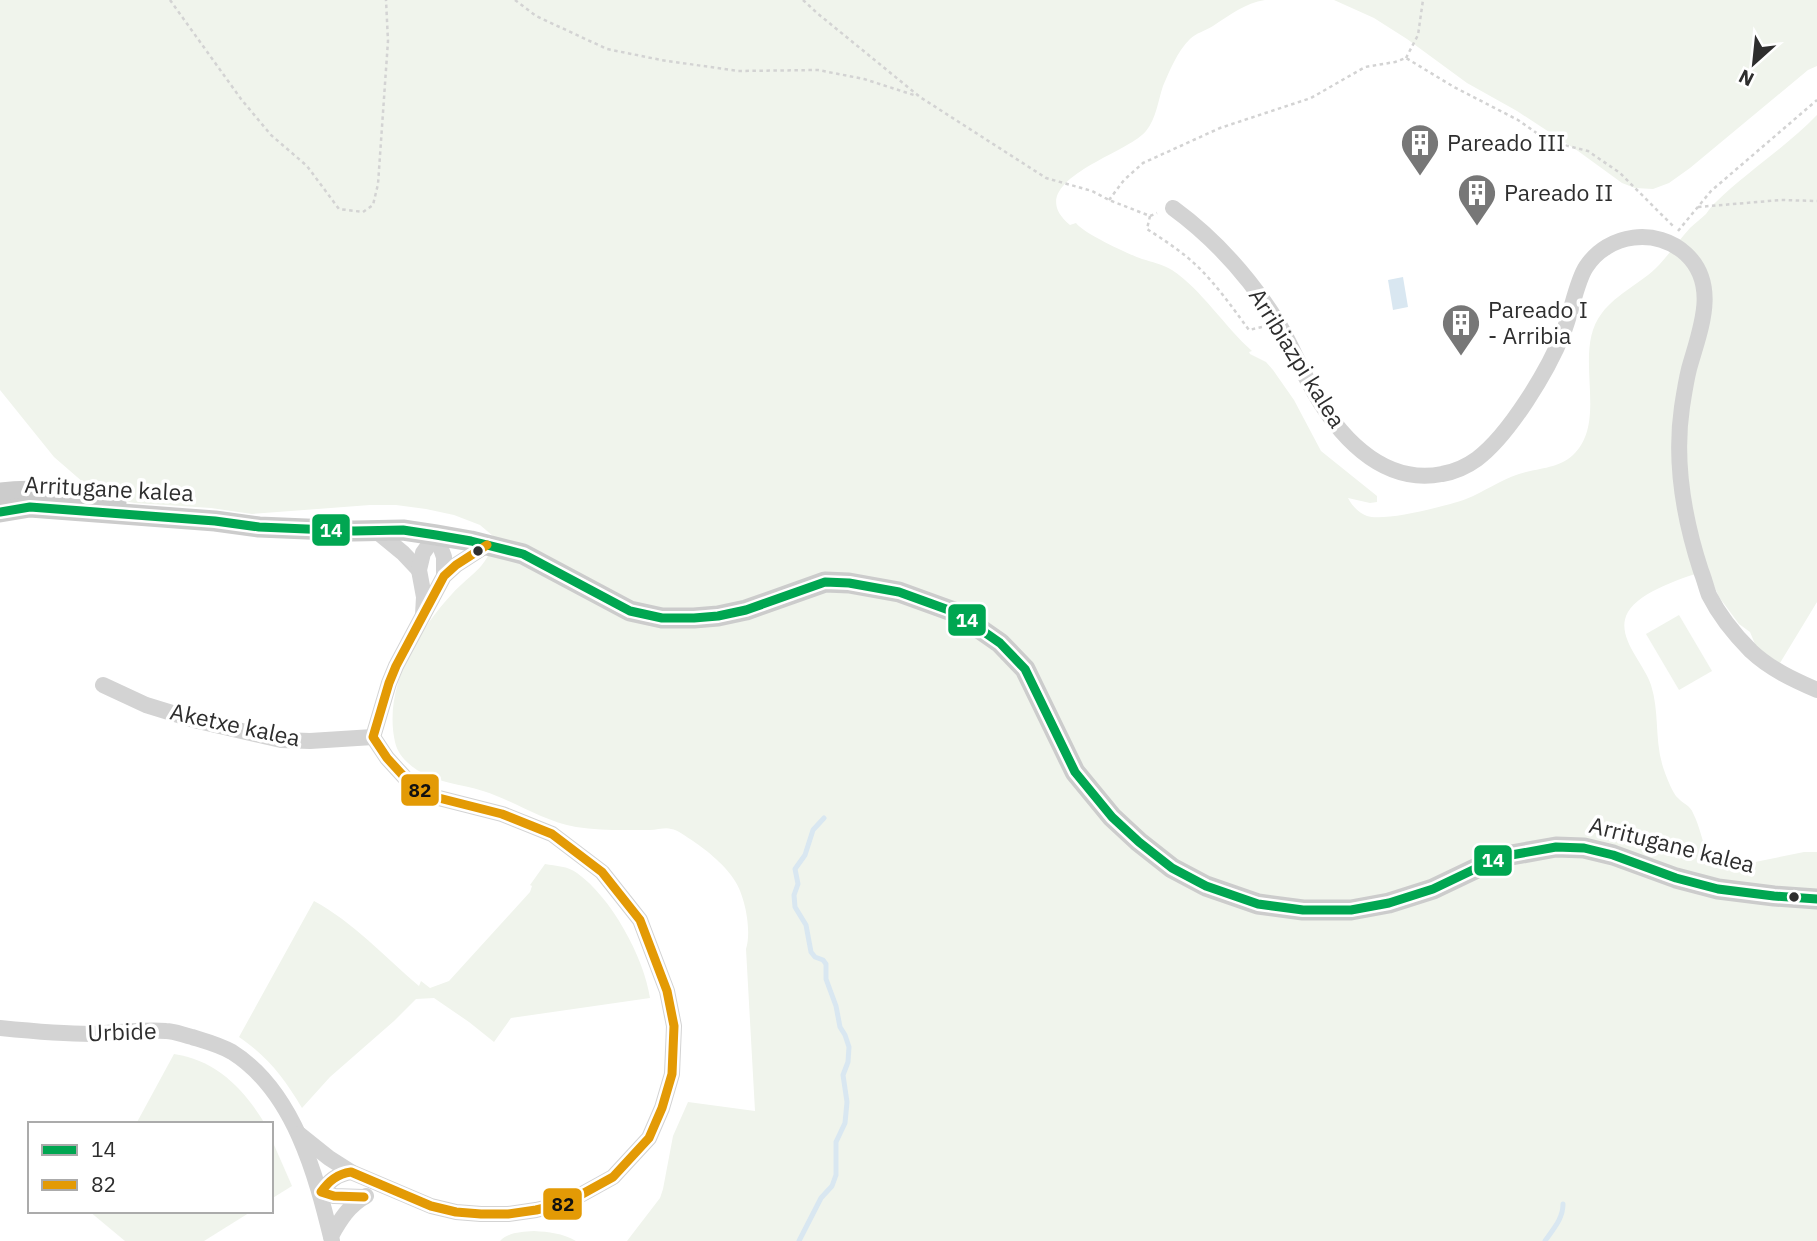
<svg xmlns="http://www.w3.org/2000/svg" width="1817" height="1241" viewBox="0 0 1817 1241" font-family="'IBM Plex Sans',sans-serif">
<rect width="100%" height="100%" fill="#fff"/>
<g fill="#f0f4ec">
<path d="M0,0H1265C1245,3 1230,15 1213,26C1205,31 1196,33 1190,39C1177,52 1170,70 1163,86C1158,101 1156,119 1146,131C1128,154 1018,182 1070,225L1076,223C1083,233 1128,254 1142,259C1152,262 1162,264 1172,270C1201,289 1225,327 1252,351L1249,352L1250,354L1266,362L1273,370L1294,400L1321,451L1377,496V502L1370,503L1348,498C1352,506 1359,513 1367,516C1384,522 1447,506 1466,499C1484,492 1500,480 1519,474C1537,468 1558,469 1573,455C1610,420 1571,352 1602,313C1617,293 1642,283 1659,265C1670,253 1679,240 1690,228C1695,223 1701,219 1706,214C1709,210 1712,205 1716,202C1748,171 1786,147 1817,115V602L1780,663L1757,649L1750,632L1739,624L1719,597L1707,570C1686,577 1640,591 1628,612C1614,636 1644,663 1651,685C1660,713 1654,742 1664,770C1666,776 1673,794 1678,798C1683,804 1690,805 1693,813C1700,827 1703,843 1708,858L1740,865L1804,852H1817V1241H627L660,1198L663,1189L673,1136L688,1102L755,1111L746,949C752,930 745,894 733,878C724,864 704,848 690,839C685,836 678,830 671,829C666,827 657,830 650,830C626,830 600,831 576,827C542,821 515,801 483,791C461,784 437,783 417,770C407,763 398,755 395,742C383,688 417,632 452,594C470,574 492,565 493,536L480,525L454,515L426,509L396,505H370L252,514L211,508L135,503L117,500L98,492L84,483L54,457L0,390Z"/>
<polygon points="1334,0 1817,0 1817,66 1808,70 1690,168 1669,183 1653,189 1635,188 1622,183 1578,151 1517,111 1467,83 1407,39 1374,18"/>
<polygon points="1679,615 1712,671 1679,690 1646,634"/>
<path d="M545,864C556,866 568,866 577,873C611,897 644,957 650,998L511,1018L494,1042L469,1022L434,998L416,999L394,1021L330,1077L302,1108C284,1078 268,1057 239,1037L314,901C353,922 385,957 419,986L421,981L430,988L449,981L530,892L532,886L530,885Z"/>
<path d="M174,1054C216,1060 244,1089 265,1124H136Z"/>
<polygon points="271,1138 292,1186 271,1199"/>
<polygon points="89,1211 252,1211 204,1241 125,1241"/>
<path d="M534,1231C549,1232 562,1233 576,1241H500C509,1232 521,1232 534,1231Z"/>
</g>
<polygon fill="#d9e7f1" points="1403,277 1408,307 1393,310 1388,280"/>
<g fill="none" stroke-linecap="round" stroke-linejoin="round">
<g stroke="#d9e7f1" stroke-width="5">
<polyline points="799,1241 821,1198 832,1186 836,1175 836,1142 845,1123 847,1102 843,1075 848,1062 849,1047 845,1035 840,1027 836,1006 826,979 826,964 823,960 815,957 811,952 806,925 795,907 794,895 798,884 795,869 805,855 813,830 824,818"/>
<path d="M1545,1241C1553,1229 1563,1219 1563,1204"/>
</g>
<g stroke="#d3d3d3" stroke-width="2.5" stroke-dasharray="3.5 3.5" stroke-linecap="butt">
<polyline points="170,0 241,99 271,135 307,166 339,209 363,212 373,205 378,184 388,41 386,0"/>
<polyline points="515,0 536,16 607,49 661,60 738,71 818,70 864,79 917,96"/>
<polyline points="803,0 817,13 920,97 1046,178 1092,191 1109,200 1150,216 1157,213"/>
<polyline points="1406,58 1418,35 1423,0"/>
<polyline points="1109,200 1124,180 1143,163 1220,128 1311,98 1365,67 1395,62 1406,58 1454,87 1518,120 1548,141 1588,151 1620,173 1673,226"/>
<polyline points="1698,207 1781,200 1817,201"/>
<path d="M1150,216L1147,229C1164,240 1181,251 1196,265C1216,284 1232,307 1249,330L1262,327"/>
<polyline points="1678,231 1711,191 1817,100"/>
</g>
<g stroke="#d3d3d3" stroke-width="16">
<path d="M1173,208C1214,238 1249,277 1277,321C1289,340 1298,363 1309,383C1335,432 1380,486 1442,474C1454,472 1466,467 1477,459C1509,435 1548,371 1563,333C1571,315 1576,282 1586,267C1608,233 1657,227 1686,254C1720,286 1699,332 1689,369C1686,381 1684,394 1682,407C1674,461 1684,519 1701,571C1704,578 1706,587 1709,595C1719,615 1735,635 1751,651C1770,669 1794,680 1817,690"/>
<polyline points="375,530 403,553 419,570"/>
<polyline points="436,535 444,557 444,576"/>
<polyline points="423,615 424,597 419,570 423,553 436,535"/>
<polyline points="103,685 146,705 198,721 281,740 310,741 373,737"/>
<path d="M0,1028C30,1031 61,1034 91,1034C116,1033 141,1029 166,1031C174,1031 183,1035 192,1037C205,1041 220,1045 232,1052C294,1091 316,1175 332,1241"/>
<polyline points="299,1134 329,1158 351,1172"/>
<path d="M364,1197L334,1196L321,1192C329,1181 337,1174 351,1172L431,1206L456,1212L481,1214H508L536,1210L566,1203L613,1177L649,1138L662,1108L672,1074L674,1026L667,991L640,920L602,872L552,834L502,814L427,795L408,781L387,758L373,737L389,683L396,666L444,576L456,565L487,545"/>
<path d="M331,1236C340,1220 349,1205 366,1196"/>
</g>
<g stroke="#ccc" stroke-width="21">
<path d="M0,493C39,488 78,495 116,502"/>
<polyline points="0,512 30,507 215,521 259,527 354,531 403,530 436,535 471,541 523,554 630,611 662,618 694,618 718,616 746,610 825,582 849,583 899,592 957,613 1000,643 1025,669 1075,772 1112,817 1139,842 1172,868 1206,886 1258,904 1303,910 1351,910 1389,903 1433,889 1500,857 1556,847 1584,848 1613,855 1676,878 1718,889 1774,896 1817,899"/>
</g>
<g stroke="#fff" stroke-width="14">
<polyline id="bus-1" points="0,512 30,507 215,521 259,527 354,531 403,530 436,535 471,541 523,554 630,611 662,618 694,618 718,616 746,610 825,582 849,583 899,592 957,613 1000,643 1025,669 1075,772 1112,817 1139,842 1172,868 1206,886 1258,904 1303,910 1351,910 1389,903 1433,889 1500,857 1556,847 1584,848 1613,855 1676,878 1718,889 1774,896 1817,899"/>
</g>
<g stroke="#fff" stroke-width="14">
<path id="bus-2" d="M364,1197L334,1196L321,1192C329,1181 337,1174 351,1172L431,1206L456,1212L481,1214H508L536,1210L566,1203L613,1177L649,1138L662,1108L672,1074L674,1026L667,991L640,920L602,872L552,834L502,814L427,795L408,781L387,758L373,737L389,683L396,666L444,576L456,565L487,545"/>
</g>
<use href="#bus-1" stroke="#00a651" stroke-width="9"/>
<use href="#bus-2" stroke="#e39a05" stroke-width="9"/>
</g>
<defs>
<g id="building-pin" transform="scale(2.0125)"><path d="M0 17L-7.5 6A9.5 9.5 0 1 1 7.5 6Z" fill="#777" stroke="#fff"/><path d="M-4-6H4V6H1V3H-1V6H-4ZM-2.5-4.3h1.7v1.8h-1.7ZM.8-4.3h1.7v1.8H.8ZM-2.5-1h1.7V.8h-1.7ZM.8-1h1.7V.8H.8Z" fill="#fff"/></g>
</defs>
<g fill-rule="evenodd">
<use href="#building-pin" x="1420" y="143"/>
<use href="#building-pin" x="1477" y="193"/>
<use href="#building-pin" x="1461" y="323"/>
</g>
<g fill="#2e2e2e" stroke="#fff" stroke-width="2.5">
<circle cx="478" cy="551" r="6"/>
<circle cx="1794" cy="897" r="6"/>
</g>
<g text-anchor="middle" stroke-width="7" stroke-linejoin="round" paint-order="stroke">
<g font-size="23" fill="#2e2e2e" stroke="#fff" text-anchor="start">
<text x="1447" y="151">Pareado III</text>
<text x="1504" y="201">Pareado II</text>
<text x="1488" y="318">Pareado I<tspan x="1488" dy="26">- Arribia</tspan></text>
</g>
<g font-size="23" fill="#2e2e2e" stroke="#fff">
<text transform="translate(1297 358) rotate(58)" y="8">Arribiazpi kalea</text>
<text transform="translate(109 489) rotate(3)" y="8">Arritugane kalea</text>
<text transform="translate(235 725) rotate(12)" y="8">Aketxe kalea</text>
<text transform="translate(1672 845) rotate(14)" y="8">Arritugane kalea</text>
<text transform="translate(122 1032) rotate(-2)" y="8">Urbide</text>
</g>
</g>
<g stroke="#fff" stroke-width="2.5">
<rect x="311" y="513" width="40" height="34" rx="7" fill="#00a651"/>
<rect x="947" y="603" width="40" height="34" rx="7" fill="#00a651"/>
<rect x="400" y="773" width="40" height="34" rx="7" fill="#e39a05"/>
<rect x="1473" y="844" width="40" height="33" rx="7" fill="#00a651"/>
<rect x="542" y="1187" width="41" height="34" rx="7" fill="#e39a05"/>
</g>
<g font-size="19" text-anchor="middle" font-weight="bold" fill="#fff">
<text x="331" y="537">14</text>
<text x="967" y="627">14</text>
<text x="1493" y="867">14</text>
</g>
<g font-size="19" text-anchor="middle" font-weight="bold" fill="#111">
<text x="420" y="797">82</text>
<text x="563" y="1211">82</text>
</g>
<rect x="28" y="1122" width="245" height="91" fill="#ffffff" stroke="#ababab" stroke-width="2"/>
<rect x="42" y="1145" width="35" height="10" fill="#00a651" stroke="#ababab" stroke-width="2"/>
<text x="91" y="1157" font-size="21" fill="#2e2e2e">14</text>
<rect x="42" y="1180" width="35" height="10" fill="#e39a05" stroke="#ababab" stroke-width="2"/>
<text x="91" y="1192" font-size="21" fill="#2e2e2e">82</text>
<g transform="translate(1754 63) rotate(207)" stroke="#ffffff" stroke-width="5" paint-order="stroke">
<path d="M0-5L12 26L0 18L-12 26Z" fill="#2e2e2e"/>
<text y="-10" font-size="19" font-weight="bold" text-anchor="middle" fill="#2e2e2e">N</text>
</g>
</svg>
